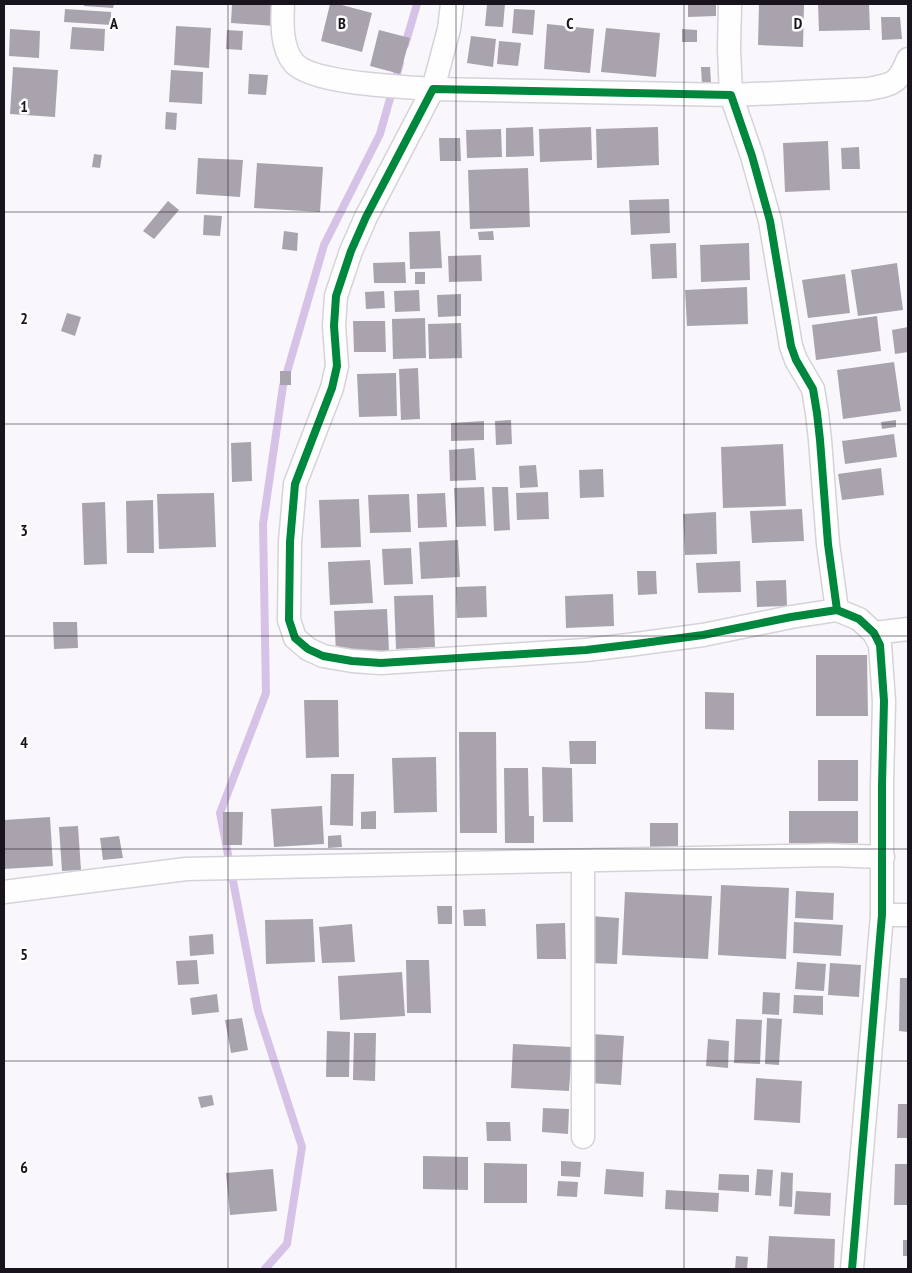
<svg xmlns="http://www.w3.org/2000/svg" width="912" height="1273" viewBox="0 0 912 1273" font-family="'PT Sans Narrow',sans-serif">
<rect width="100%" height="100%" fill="#faf7fc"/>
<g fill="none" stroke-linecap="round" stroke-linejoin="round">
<g stroke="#d6c2e7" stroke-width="8">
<polyline points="405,45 417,4"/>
<polyline points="265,1269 287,1244 302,1147 258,1011 220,813 266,693 263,524 283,386 324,245 380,134 400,63"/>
</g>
</g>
<g fill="#a9a3ae">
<polygon points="84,4 114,4 113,8 84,6"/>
<polygon points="232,4 275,4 274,26 231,23"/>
<polygon points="330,4 338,4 372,13 362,52 321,41"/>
<polygon points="487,4 505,4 503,27 485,26"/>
<polygon points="688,4 716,4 716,16 688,17"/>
<polygon points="759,4 804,4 803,47 758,45"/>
<polygon points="818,4 869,4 870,30 819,31"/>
<polygon points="65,9 111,12 111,25 64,22"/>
<polygon points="514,9 535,10 533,35 512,33"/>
<polygon points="881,17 900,17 902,39 882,40"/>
<polygon points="547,24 594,29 590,73 544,69"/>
<polygon points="176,26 211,28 209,68 174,65"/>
<polygon points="72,27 105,29 104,51 70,49"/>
<polygon points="606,28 660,33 656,77 601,72"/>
<polygon points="10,29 40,31 39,58 9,56"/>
<polygon points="682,29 697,30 697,42 682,42"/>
<polygon points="227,30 243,31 242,50 226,49"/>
<polygon points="379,30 410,38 400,74 370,66"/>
<polygon points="471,36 496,39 493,67 467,63"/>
<polygon points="499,41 521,43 518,66 497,64"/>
<polygon points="13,67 58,70 55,117 10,114"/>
<polygon points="701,67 710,67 711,83 702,84"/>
<polygon points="171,70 203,72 202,104 169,102"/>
<polygon points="249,74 268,75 266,95 248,94"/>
<polygon points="166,112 177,113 176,130 165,129"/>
<polygon points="533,127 534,156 506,157 506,128"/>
<polygon points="591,127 592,160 540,162 539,129"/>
<polygon points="658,127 659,165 597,168 596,129"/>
<polygon points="501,129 502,157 467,158 466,130"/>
<polygon points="439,138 460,138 461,161 440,161"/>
<polygon points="828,141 830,190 785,192 783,143"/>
<polygon points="859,147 860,169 842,169 841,148"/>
<polygon points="94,154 102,155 100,168 92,167"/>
<polygon points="198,158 243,160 240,197 196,194"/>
<polygon points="257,163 323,167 320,212 254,208"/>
<polygon points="528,168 530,227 470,229 468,170"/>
<polygon points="669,199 670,233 631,235 629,200"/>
<polygon points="168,201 179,210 154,239 143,231"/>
<polygon points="204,215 222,216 220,236 203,235"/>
<polygon points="284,231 298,233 297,251 282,249"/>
<polygon points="440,231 442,268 410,269 409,232"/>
<polygon points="493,231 494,240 479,240 478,232"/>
<polygon points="676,243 677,278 652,279 650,244"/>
<polygon points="749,243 750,280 701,282 700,245"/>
<polygon points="481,255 482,281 449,282 448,256"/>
<polygon points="405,262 406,283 374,283 373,263"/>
<polygon points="897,263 903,310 858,316 851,270"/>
<rect x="415" y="272" width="10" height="12"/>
<polygon points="845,274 850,313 808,318 802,280"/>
<polygon points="747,287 748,324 687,326 685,290"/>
<polygon points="419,290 420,311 395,312 394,291"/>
<polygon points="384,291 385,308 366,309 365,292"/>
<polygon points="461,294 461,316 438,317 437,295"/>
<polygon points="67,313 81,317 75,336 61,331"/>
<polygon points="877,316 881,351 816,360 812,325"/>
<polygon points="425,318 426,358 393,359 392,319"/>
<polygon points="353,321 385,321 386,352 354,352"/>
<polygon points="461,323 462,358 429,359 428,324"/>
<polygon points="908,327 908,352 895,354 892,330"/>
<polygon points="894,362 901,411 843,419 837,370"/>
<polygon points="418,368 420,419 401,420 399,369"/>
<rect x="280" y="371" width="11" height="14"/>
<polygon points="396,373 397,416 359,417 357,374"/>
<polygon points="511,420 512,444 496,445 495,421"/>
<polygon points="896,420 896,427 882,429 881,422"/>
<polygon points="484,421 484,440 451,441 451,423"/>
<polygon points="894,434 897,457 845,464 842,441"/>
<polygon points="251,442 252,481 232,482 231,443"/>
<polygon points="783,444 786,506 723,508 721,447"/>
<polygon points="474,448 476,480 450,481 449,450"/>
<polygon points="536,465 538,487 520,488 519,466"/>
<polygon points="881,468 884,495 842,500 838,474"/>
<polygon points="603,469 604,497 580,498 579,470"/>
<polygon points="484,487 486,526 456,527 454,488"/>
<polygon points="492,487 508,487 510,530 494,531"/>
<polygon points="548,492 549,519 517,520 516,493"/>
<polygon points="214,493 216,547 159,549 157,494"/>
<polygon points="445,493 447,527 418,528 417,494"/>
<polygon points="409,494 411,532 370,533 368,495"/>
<polygon points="359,499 361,547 321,548 319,500"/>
<polygon points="153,500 154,553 127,553 126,501"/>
<polygon points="105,502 107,564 84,565 82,503"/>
<polygon points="802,509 804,541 752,543 750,511"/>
<polygon points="716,512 717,554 685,555 683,514"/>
<polygon points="458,540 460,577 421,579 419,542"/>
<polygon points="411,548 413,584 384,585 382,549"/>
<polygon points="370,560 373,603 330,605 328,562"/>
<polygon points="740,561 741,592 698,593 696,563"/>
<polygon points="637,571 656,571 657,594 638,595"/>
<polygon points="786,580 787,606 757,607 756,581"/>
<polygon points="486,586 487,617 457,618 456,587"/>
<polygon points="613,594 614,626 566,628 565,596"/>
<polygon points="433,595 435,647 396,649 394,596"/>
<polygon points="387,609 389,651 336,653 334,611"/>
<polygon points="53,622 77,622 78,648 54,649"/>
<polygon points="816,655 867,655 868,716 816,716"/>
<polygon points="705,692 734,693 734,730 705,729"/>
<polygon points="304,700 338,700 339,757 306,758"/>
<polygon points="459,732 496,732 497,833 460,833"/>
<polygon points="569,741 596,741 596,764 570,764"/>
<polygon points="436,757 437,812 394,813 392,758"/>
<rect x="818" y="760" width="40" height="41"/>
<polygon points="542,767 572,768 573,822 543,822"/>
<polygon points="504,768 528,768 529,816 534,816 534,843 505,843"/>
<polygon points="331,774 354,774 353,826 330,825"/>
<polygon points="322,806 324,844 274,847 271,809"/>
<polygon points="376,811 376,829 361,829 361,812"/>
<rect x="789" y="811" width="69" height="32"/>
<polygon points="223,812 243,812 242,845 223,845"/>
<polygon points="50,817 53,866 4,869 4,820"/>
<rect x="650" y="823" width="28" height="29"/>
<polygon points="78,826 81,870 62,871 59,827"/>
<polygon points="341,835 342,847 328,848 328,836"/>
<polygon points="119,836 123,858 103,860 100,838"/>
<polygon points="721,885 789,888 786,959 718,955"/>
<polygon points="796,891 834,893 833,920 795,918"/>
<polygon points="625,892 712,896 708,959 622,955"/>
<polygon points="437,906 452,906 452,924 438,924"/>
<polygon points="485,909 486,926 464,926 463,910"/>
<polygon points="590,916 619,918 617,964 588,963"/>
<polygon points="313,919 315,962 266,964 265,920"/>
<polygon points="794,922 843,925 841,956 793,953"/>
<polygon points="565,923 566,959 537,959 536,924"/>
<polygon points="352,924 355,962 322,963 319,927"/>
<polygon points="213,934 214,954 190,956 189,936"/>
<polygon points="197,960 199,984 178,985 176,961"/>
<polygon points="406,960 429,960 431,1013 407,1013"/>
<polygon points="797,962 826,964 824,991 795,989"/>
<polygon points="830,963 861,965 859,997 828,995"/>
<polygon points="402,972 405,1016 340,1020 338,976"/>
<polygon points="900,978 908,978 908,1032 899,1031"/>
<polygon points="763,992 780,993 779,1015 762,1014"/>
<polygon points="217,994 219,1012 192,1015 190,998"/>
<polygon points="794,995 823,996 823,1015 793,1013"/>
<polygon points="242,1018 248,1050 231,1053 225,1020"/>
<polygon points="767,1018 782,1019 779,1065 765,1064"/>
<polygon points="736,1019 762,1020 760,1064 734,1063"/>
<polygon points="327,1031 350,1032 349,1077 326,1077"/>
<polygon points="354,1033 376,1033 375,1081 353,1080"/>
<polygon points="592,1034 624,1036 621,1085 589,1083"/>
<polygon points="708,1039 729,1041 728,1068 706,1066"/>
<polygon points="513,1044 572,1047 569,1091 511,1088"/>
<polygon points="756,1078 802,1081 800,1123 754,1120"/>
<polygon points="212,1095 214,1105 201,1108 198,1097"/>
<polygon points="898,1104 908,1104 908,1138 897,1138"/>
<polygon points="543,1108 569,1109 568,1134 542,1132"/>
<polygon points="486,1122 510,1122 511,1141 487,1141"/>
<polygon points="423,1156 468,1157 468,1190 423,1189"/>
<polygon points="561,1161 581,1162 580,1177 561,1176"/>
<polygon points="484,1163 527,1164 527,1203 484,1203"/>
<polygon points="895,1164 908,1164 908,1205 894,1205"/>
<polygon points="273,1169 277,1211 230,1215 226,1173"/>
<polygon points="606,1169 644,1172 643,1197 604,1194"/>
<polygon points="757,1169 773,1170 771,1196 755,1195"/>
<polygon points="781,1172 793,1173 792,1207 779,1206"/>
<polygon points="719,1174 749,1175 749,1192 718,1190"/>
<polygon points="558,1181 578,1182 577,1197 557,1196"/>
<polygon points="666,1190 719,1193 718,1212 665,1209"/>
<polygon points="796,1191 831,1193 830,1216 794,1214"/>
<polygon points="769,1236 835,1239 834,1269 767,1269"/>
<rect x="903" y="1240" width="5" height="16"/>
<polygon points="736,1256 748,1257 747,1269 735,1269"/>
</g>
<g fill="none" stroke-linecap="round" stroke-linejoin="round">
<g stroke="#d6d2d9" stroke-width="25">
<g id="minor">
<path d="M283,4C282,22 281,48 294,63C313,84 404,87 433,89L449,29L452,4"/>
<path d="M730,4L729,49L731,95L868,89C894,84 898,84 908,59"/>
<polyline points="837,610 828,544 820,440 817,413 813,389 796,360 791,346 770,221 752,156 731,95 433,89 366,217 351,251 336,296 334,326 337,366 332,388 295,484 290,542 289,620 295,638 308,649 323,656 352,661 381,663 586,650 636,644 703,635 791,617 837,610 859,619 874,633 880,645 884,701 882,785 882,915 852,1269"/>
<polyline points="874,633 908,629"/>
<polyline points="583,861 583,1137"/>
<polyline points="4,892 186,869 830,855 883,857"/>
<polyline points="882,915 908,915"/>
</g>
</g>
<use href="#minor" stroke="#fefeff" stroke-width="22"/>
<g stroke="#fff" stroke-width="11">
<polyline id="cycleway" points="837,610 828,544 820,440 817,413 813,389 796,360 791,346 770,221 752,156 731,95 433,89 366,217 351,251 336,296 334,326 337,366 332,388 295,484 290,542 289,620 295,638 308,649 323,656 352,661 381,663 586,650 636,644 703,635 791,617 837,610 859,619 874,633 880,645 884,701 882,785 882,915 852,1269"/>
</g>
<use href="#cycleway" stroke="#00873e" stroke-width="8"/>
</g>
<path fill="none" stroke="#19131e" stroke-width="1" stroke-opacity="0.55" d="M228,4V1269M456,4V1269M684,4V1269M4,212H908M4,424H908M4,636H908M4,849H908M4,1061H908"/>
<g font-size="16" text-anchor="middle" font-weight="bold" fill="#19131e" stroke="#fff" stroke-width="5" stroke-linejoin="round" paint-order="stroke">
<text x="114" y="29">A</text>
<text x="342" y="29">B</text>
<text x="570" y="29">C</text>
<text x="798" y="29">D</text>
<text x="24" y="112">1</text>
<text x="24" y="324">2</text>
<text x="24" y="536">3</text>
<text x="24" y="748">4</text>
<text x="24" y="960">5</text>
<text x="24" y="1173">6</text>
</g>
<rect width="912" height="1273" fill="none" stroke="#19131e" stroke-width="10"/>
</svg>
